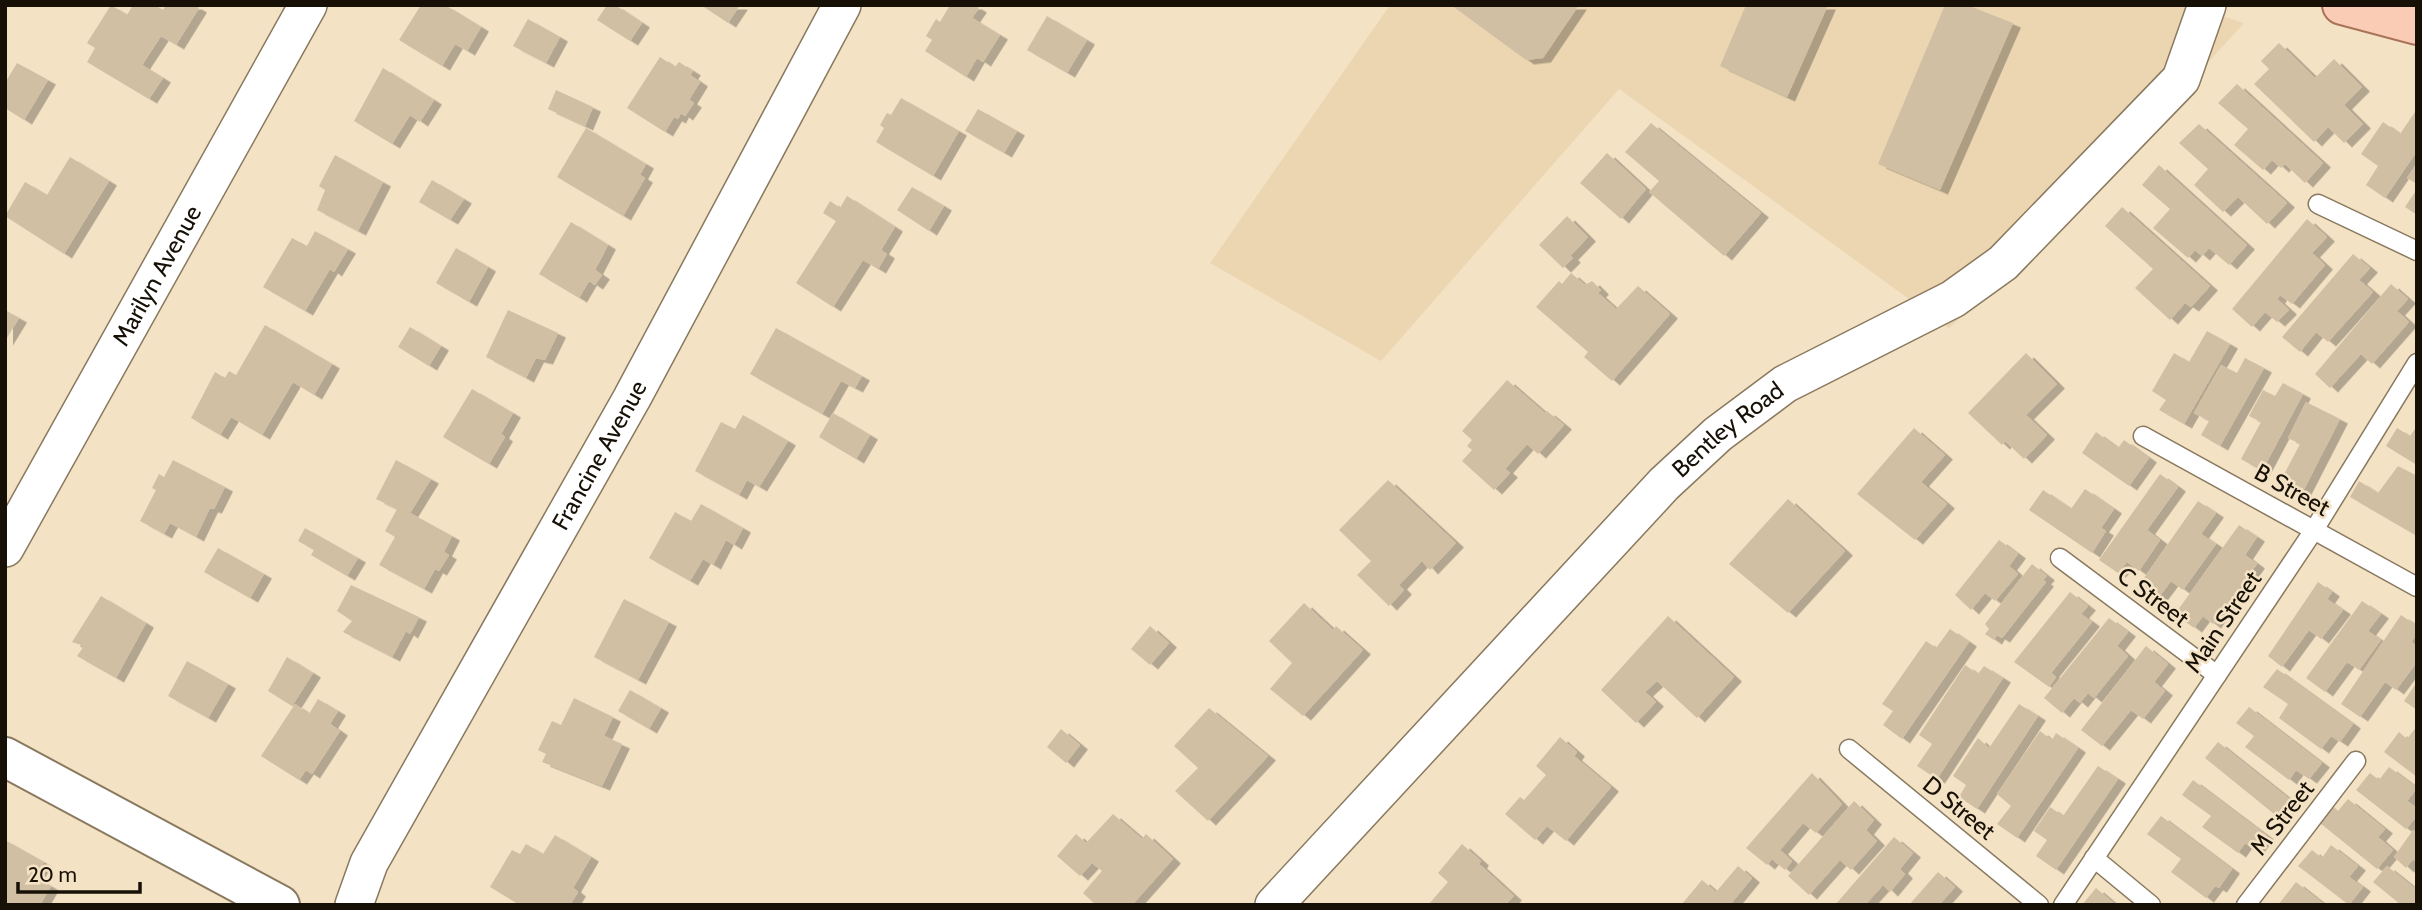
<svg xmlns="http://www.w3.org/2000/svg" width="2422" height="910" viewBox="0 0 2422 910" font-family="Cabin,sans-serif">
<defs>
<filter id="shadow"><feDropShadow dx="8" dy="4.5" stdDeviation="0" flood-color="#0004"/></filter>
</defs>
<rect width="100%" height="100%" fill="#f4e2c5"/>
<polygon fill="#ecd6b2" points="1390,5 2186,5 2244,23 2031,257 1949,328 1619,89 1381,361 1210,263"/>
<g fill="#d1bfa4" filter="url(#shadow)">
<polygon points="111,5 127,15 133,5 155,5 163,10 166,5 194,5 199,8 176,45 161,36 142,65 163,78 149,99 87,62 95,48 87,43"/>
<polygon points="421,5 445,5 481,27 467,51 455,44 442,66 399,40"/>
<polygon points="607,5 615,5 642,23 630,41 597,20"/>
<polygon points="701,5 740,5 728,23"/>
<polygon points="950,5 974,5 979,8 972,18 1000,35 983,62 977,58 966,77 925,51 932,40 926,36 936,19 940,22"/>
<polygon points="1451,5 1579,5 1543,58 1526,60"/>
<polygon points="1746,5 1828,5 1787,97 1720,66"/>
<polygon points="1945,5 1967,5 2013,23 1940,190 1878,164"/>
<polygon points="1047,16 1087,40 1067,73 1027,50"/>
<polygon points="528,19 560,37 546,63 513,46"/>
<polygon points="2279,43 2315,78 2334,59 2362,87 2344,105 2363,124 2344,143 2328,127 2314,142 2254,84 2269,69 2261,61"/>
<polygon points="660,57 675,67 679,62 693,71 690,75 700,82 689,100 694,103 685,116 681,113 678,119 674,117 665,132 627,108"/>
<polygon points="17,63 48,80 24,120 5,108 5,83"/>
<polygon points="383,68 434,100 420,122 410,115 392,144 354,121"/>
<polygon points="2237,84 2323,163 2305,183 2285,164 2281,168 2272,160 2263,170 2234,145 2248,129 2218,103"/>
<polygon points="556,90 593,107 585,126 548,109"/>
<polygon points="901,98 959,131 933,176 876,142 884,128 880,125 887,113 891,115"/>
<polygon points="978,109 1017,131 1004,153 965,131"/>
<polygon points="2417,109 2417,151 2385,198 2366,185 2378,166 2361,154 2383,122 2400,134"/>
<polygon points="1651,123 1761,213 1724,256 1649,192 1659,181 1625,152"/>
<polygon points="2199,124 2287,203 2267,224 2238,197 2223,212 2194,185 2208,169 2179,143"/>
<polygon points="586,128 646,164 640,175 645,178 623,216 557,177"/>
<polygon points="1607,153 1646,189 1621,219 1580,183"/>
<polygon points="335,155 383,182 358,231 317,210 325,190 319,186"/>
<polygon points="70,157 109,181 64,254 5,216 25,182 47,195"/>
<polygon points="2417,163 2417,184 2407,178"/>
<polygon points="2159,165 2247,245 2229,265 2209,248 2202,256 2195,250 2188,258 2153,228 2170,209 2142,185"/>
<polygon points="432,180 464,199 450,220 419,202"/>
<polygon points="912,187 944,206 929,231 897,210"/>
<polygon points="2417,189 2417,215 2405,207"/>
<polygon points="847,196 895,227 881,250 887,254 878,269 863,260 833,307 796,283 836,221 823,213 830,201 840,208"/>
<polygon points="2122,207 2210,286 2191,307 2185,303 2170,320 2135,288 2153,269 2105,226"/>
<polygon points="1567,216 1588,237 1570,256 1573,258 1563,268 1539,245"/>
<polygon points="2307,219 2327,237 2312,253 2325,265 2292,304 2280,295 2277,299 2289,310 2277,322 2265,312 2252,327 2232,309"/>
<polygon points="571,222 608,245 595,270 602,275 595,285 589,281 579,298 539,274"/>
<polygon points="315,231 348,249 334,272 330,269 305,311 263,287 292,238 307,246"/>
<polygon points="456,248 488,267 469,302 436,283"/>
<polygon points="2353,254 2370,268 2359,280 2373,292 2328,342 2316,332 2300,352 2282,337"/>
<polygon points="1571,273 1585,285 1592,281 1601,290 1598,293 1616,309 1638,286 1670,314 1612,381 1584,357 1588,352 1536,307 1559,281 1562,284"/>
<polygon points="2391,284 2408,299 2397,311 2409,322 2372,364 2361,354 2330,388 2315,374"/>
<polygon points="5,310 19,318 5,341"/>
<polygon points="508,310 558,333 545,360 536,358 526,378 486,357"/>
<polygon points="265,325 332,364 314,395 293,382 262,435 231,417 220,435 191,418 215,372 225,378 229,371 236,375"/>
<polygon points="410,327 441,346 429,366 398,347"/>
<polygon points="776,328 862,376 855,388 841,381 822,414 750,374"/>
<polygon points="2207,331 2230,344 2184,424 2159,410 2166,400 2152,391 2174,353 2189,362"/>
<polygon points="2026,353 2057,384 2026,415 2047,435 2024,459 2005,441 2002,445 1968,413"/>
<polygon points="2245,358 2264,368 2220,446 2201,435 2209,421 2194,413 2221,365 2237,373"/>
<polygon points="1507,380 1545,413 1547,411 1564,425 1538,454 1527,444 1505,469 1510,473 1494,490 1462,461 1472,450 1467,446 1472,440 1462,431"/>
<polygon points="2283,383 2303,394 2262,471 2241,459 2261,422 2249,416 2263,390 2275,396"/>
<polygon points="472,389 513,413 501,434 505,437 489,464 443,437"/>
<polygon points="2306,402 2340,419 2300,497 2278,486 2300,444 2288,438"/>
<polygon points="833,413 870,435 856,459 819,437"/>
<polygon points="743,415 788,441 759,487 747,480 739,495 695,471 721,422 735,429"/>
<polygon points="2417,426 2417,465 2386,446 2397,428 2410,436"/>
<polygon points="1914,428 1945,455 1921,482 1947,504 1915,540 1857,494"/>
<polygon points="2096,432 2118,448 2124,440 2149,458 2129,486 2082,453"/>
<polygon points="173,460 225,487 214,509 210,508 196,537 170,523 164,534 140,521 156,490 152,488 159,474 164,477"/>
<polygon points="396,460 431,479 410,513 452,536 444,552 449,555 439,571 435,569 424,589 379,565 395,537 385,531 397,509 376,499"/>
<polygon points="2398,466 2417,476 2417,536 2350,497 2359,481 2378,493"/>
<polygon points="2160,474 2178,487 2147,530 2160,540 2139,571 2127,562 2118,573 2099,560"/>
<polygon points="1388,480 1456,543 1430,570 1422,561 1399,585 1404,590 1389,606 1357,575 1371,561 1339,530"/>
<polygon points="2085,489 2114,509 2101,528 2106,531 2092,553 2029,510 2043,490 2071,509"/>
<polygon points="1788,499 1845,551 1788,613 1729,564"/>
<polygon points="2198,501 2216,513 2201,534 2216,544 2183,590 2171,581 2156,601 2137,588"/>
<polygon points="701,504 743,528 734,545 726,540 713,565 703,559 690,581 649,558 675,512 691,521"/>
<polygon points="2239,525 2257,537 2245,555 2257,564 2213,624 2203,616 2194,628 2175,614"/>
<polygon points="305,528 358,558 347,576 311,555 314,550 298,541"/>
<polygon points="1999,540 2018,554 2009,566 2018,574 1995,601 1985,593 1971,610 1955,595"/>
<polygon points="218,548 264,574 250,598 204,572"/>
<polygon points="2032,564 2047,576 2043,580 2046,582 2002,638 1997,635 1994,640 1985,634 1989,629 1985,624"/>
<polygon points="2318,582 2332,592 2327,599 2343,610 2321,639 2309,630 2282,667 2268,656"/>
<polygon points="351,585 419,617 410,634 406,631 392,657 343,632 352,621 337,611"/>
<polygon points="2070,592 2088,606 2081,614 2092,622 2051,673 2056,677 2049,687 2014,662"/>
<polygon points="101,596 146,623 116,678 77,656 84,646 72,642"/>
<polygon points="624,599 669,622 638,680 594,657"/>
<polygon points="2362,601 2381,614 2368,631 2381,640 2359,670 2347,662 2325,692 2306,678"/>
<polygon points="1304,603 1333,630 1336,626 1363,650 1303,716 1270,689 1292,663 1269,641"/>
<polygon points="2401,615 2417,626 2417,634 2411,642 2417,646 2417,662 2396,690 2385,682 2360,717 2341,704"/>
<polygon points="1668,616 1734,677 1697,718 1657,681 1645,692 1656,702 1636,723 1601,690"/>
<polygon points="2109,618 2128,632 2117,646 2128,656 2094,698 2088,693 2080,703 2074,698 2062,713 2044,698"/>
<polygon points="1150,626 1169,643 1150,665 1131,649"/>
<polygon points="1950,629 1969,642 1902,739 1883,725 1893,711 1882,704 1926,641 1936,648"/>
<polygon points="2146,646 2168,664 2154,682 2165,691 2143,719 2131,710 2102,746 2081,730"/>
<polygon points="287,657 313,673 292,706 268,691"/>
<polygon points="187,661 228,684 208,718 168,696"/>
<polygon points="1965,665 1978,674 1984,666 2003,678 1937,779 1917,766 1932,744 1919,735"/>
<polygon points="2277,669 2353,724 2340,742 2331,736 2321,749 2279,718 2288,704 2263,687"/>
<polygon points="2417,682 2417,710 2404,701"/>
<polygon points="630,690 661,708 649,729 618,711"/>
<polygon points="574,698 613,717 604,736 622,744 602,786 542,762 546,754 538,750 552,721 561,725"/>
<polygon points="318,699 338,711 330,724 340,731 312,774 306,770 299,780 261,756 295,704 309,714"/>
<polygon points="2019,704 2038,716 1977,809 1959,797 1966,785 1953,776 1978,738 1989,748"/>
<polygon points="2249,707 2322,763 2309,779 2296,770 2289,780 2245,747 2254,736 2236,723"/>
<polygon points="1209,708 1268,756 1208,821 1175,791 1198,768 1174,746"/>
<polygon points="2417,726 2417,777 2384,752 2399,732 2407,739"/>
<polygon points="1061,729 1080,745 1066,763 1047,747"/>
<polygon points="2040,731 2052,740 2056,733 2078,748 2017,838 1997,824 2011,806 1997,794"/>
<polygon points="1560,737 1577,752 1574,756 1611,787 1566,841 1547,826 1535,840 1505,814 1520,797 1524,800 1546,775 1536,766"/>
<polygon points="2218,742 2292,801 2279,818 2205,758"/>
<polygon points="2098,766 2118,779 2056,870 2036,856 2047,840 2034,831 2050,807 2063,816"/>
<polygon points="2389,767 2417,788 2407,801 2417,808 2417,816 2406,829 2356,790 2370,773 2379,780"/>
<polygon points="1812,773 1842,804 1816,833 1803,823 1780,850 1792,861 1785,870 1772,859 1767,865 1746,848"/>
<polygon points="2193,780 2266,835 2255,850 2245,843 2238,853 2202,827 2211,816 2182,795"/>
<polygon points="2348,799 2385,829 2378,837 2393,850 2377,869 2320,823 2334,807 2338,811"/>
<polygon points="1854,801 1874,820 1866,830 1877,841 1851,870 1840,860 1809,895 1788,876"/>
<polygon points="1113,814 1142,839 1146,834 1173,859 1132,905 1096,905 1083,893 1102,871 1092,863 1080,876 1057,856 1076,834 1086,843"/>
<polygon points="2161,816 2232,869 2219,888 2215,886 2206,898 2171,872 2181,859 2147,834"/>
<polygon points="2413,830 2417,833 2417,863 2413,859 2406,868 2394,857"/>
<polygon points="555,835 591,857 573,888 578,892 570,905 520,905 490,887 512,850 520,854 526,844 543,854"/>
<polygon points="1894,837 1913,853 1900,869 1905,874 1890,892 1883,885 1865,905 1835,905"/>
<polygon points="5,840 44,862 35,877 51,886 40,905 5,905"/>
<polygon points="1462,844 1481,861 1479,864 1514,896 1505,905 1428,905 1448,882 1438,873"/>
<polygon points="2331,845 2358,866 2349,877 2363,887 2349,905 2298,866 2312,850 2322,858"/>
<polygon points="1738,866 1752,878 1730,905 1681,905 1702,880 1716,892"/>
<polygon points="2387,866 2417,890 2417,905 2401,905 2373,882"/>
<polygon points="1938,872 1955,887 1939,905 1909,905"/>
<polygon points="2296,882 2325,905 2278,905"/>
<polygon points="2096,888 2116,905 2082,905"/>
</g>
<g fill="none" stroke-linecap="round" stroke-linejoin="round">
<g stroke="#89795f" stroke-width="21">
<g id="lane">
<polyline points="2318,204 2417,251"/>
<polyline points="2143,436 2417,587"/>
<polyline points="2060,558 2217,675"/>
<polyline points="1849,749 2039,905"/>
<polyline points="2094,858 2151,905"/>
<polyline points="2063,905 2314,530 2417,363"/>
<polyline points="2246,905 2356,761"/>
</g>
</g>
<g stroke="#89795f" stroke-width="40">
<g id="street">
<path id="s1" d="M5,548L308,5"/>
<path id="s2" d="M354,905L369,863L632,398L842,5"/>
<path id="s3" d="M1274,905L1664,484L1718,434L1785,384L1953,299L2003,263L2181,79L2207,5"/>
</g>
</g>
<g stroke="#89795f" stroke-width="42">
<polyline id="secondary" points="5,757 280,905"/>
</g>
<g stroke="#a87357" stroke-width="42">
<polyline id="primary" points="2342,5 2417,25"/>
</g>
<use href="#lane" stroke="#fff" stroke-width="18"/>
<use href="#street" stroke="#fff" stroke-width="37"/>
<use href="#secondary" stroke="#fff" stroke-width="38"/>
<use href="#primary" stroke="#facbb5" stroke-width="38"/>
</g>
<g text-anchor="middle" stroke-width="5" stroke-linejoin="round" paint-order="stroke">
<g font-size="24" fill="#161006" stroke="#f4e2c5">
<text dy="8" stroke="none"><textPath href="#s1" startOffset="312">Marilyn Avenue</textPath></text>
<text dy="8" stroke="none"><textPath href="#s3" startOffset="658">Bentley Road</textPath></text>
<text dy="8" stroke="none"><textPath href="#s2" startOffset="513">Francine Avenue</textPath></text>
<text transform="translate(2292 490) rotate(29)" y="8">B Street</text>
<text transform="translate(2153 597) rotate(37)" y="8">C Street</text>
<text transform="translate(2223 622) rotate(-56)" y="8">Main Street</text>
<text transform="translate(1959 808) rotate(39)" y="8">D Street</text>
<text transform="translate(2282 818) rotate(-52)" y="8">M Street</text>
</g>
</g>
<rect width="2422" height="910" fill="none" stroke="#161006" stroke-width="14"/>
<path d="M18 882v10h122v-10" fill="none" stroke="#161006" stroke-width="3.5"/>
<text x="28" y="882" font-size="21" fill="#161006" stroke="#f4e2c5" stroke-width="5" paint-order="stroke">20 m</text>
</svg>
